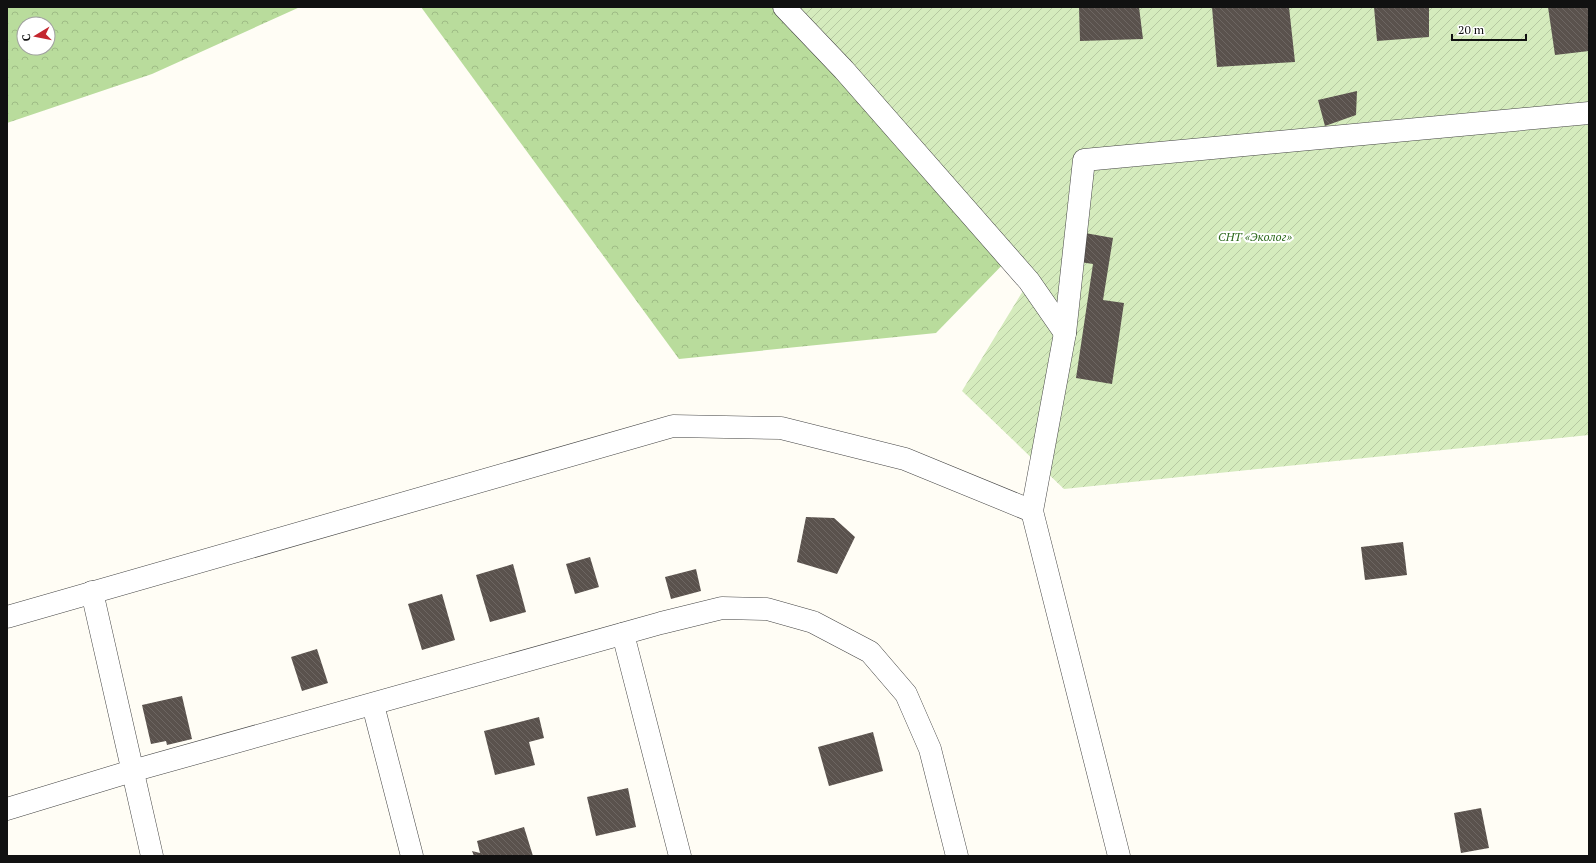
<svg xmlns="http://www.w3.org/2000/svg" width="1596" height="863" viewBox="0 0 1596 863" font-family="'PT Serif',serif">
<defs>
<pattern id="forest-crowns" width="20" height="18" patternUnits="userSpaceOnUse"><rect width="20" height="18" fill="#b9dc9c"/><path d="M2 6a3 3 0 1 1 6 0M12 15a3 3 0 1 1 6 0" fill="none" stroke="#9ebc85"/></pattern>
<pattern id="garden-furrows" width="10" height="10" patternUnits="userSpaceOnUse"><rect width="10" height="10" fill="#d5ebbd"/><path d="M-1 1l2-2M0 10L10 0M9 11l2-2" fill="none" stroke="#b6c8a1"/></pattern>
<pattern id="building-back-hatch" width="6" height="6" patternUnits="userSpaceOnUse"><rect width="6" height="6" fill="#5a524d"/><path d="M-1 5l2 2M0 0l6 6M5-1l2 2" fill="none" stroke="#6d6662"/></pattern>
</defs>
<rect width="100%" height="100%" fill="#fffdf5"/>
<g fill="url(#forest-crowns)" fill-rule="evenodd">
<path d="M7,7H300L152,74L7,123ZM24,24H48V48H24Z"/>
<polygon points="421,7 1007,7 1050,216 936,333 679,359"/>
</g>
<polygon fill="url(#garden-furrows)" points="778,7 1589,7 1589,435 1064,489 962,391 1029,281"/>
<g fill="url(#building-back-hatch)">
<polygon points="1079,7 1139,7 1143,39 1080,41"/>
<polygon points="1212,7 1289,7 1295,62 1217,67"/>
<polygon points="1374,7 1429,7 1429,37 1377,41"/>
<polygon points="1548,7 1589,7 1589,51 1555,55"/>
<polygon points="1357,91 1356,115 1325,126 1318,100"/>
<polygon points="1085,233 1113,238 1103,300 1124,303 1112,384 1076,378 1093,264 1080,262"/>
<polygon points="806,517 834,518 855,537 837,574 797,562"/>
<polygon points="1403,542 1407,575 1365,580 1361,547"/>
<polygon points="590,557 599,587 575,594 566,564"/>
<polygon points="513,564 526,612 490,622 476,575"/>
<polygon points="696,569 701,591 671,599 665,577"/>
<polygon points="442,594 455,640 422,650 408,604"/>
<polygon points="317,649 328,683 302,691 291,657"/>
<polygon points="182,696 192,739 167,745 166,741 151,744 142,705"/>
<polygon points="539,717 544,738 529,742 535,765 495,775 484,731"/>
<polygon points="873,732 883,771 829,786 818,747"/>
<polygon points="628,788 636,827 596,836 587,797"/>
<polygon points="1481,808 1489,848 1461,853 1454,813"/>
<polygon points="524,827 533,856 474,856 472,851 480,853 477,841"/>
</g>
<g fill="none" stroke-linecap="round" stroke-linejoin="round">
<g stroke="#444" stroke-width="23">
<g id="minor">
<polyline points="784,7 844,70 1029,281 1065,333"/>
<polyline points="1032,511 1065,333 1084,160 1589,113"/>
<polyline points="92,592 152,856"/>
<polyline points="7,617 673,426 781,428 905,459 1032,511 1119,856"/>
<polyline points="623,634 680,856"/>
<polyline points="373,705 412,856"/>
<polyline points="7,809 132,771 661,623 722,608 767,609 813,622 870,652 906,694 930,749 957,856"/>
</g>
</g>
<use href="#minor" stroke="#fff" stroke-width="22"/>
</g>
<g text-anchor="middle" stroke-width="4" stroke-linejoin="round" paint-order="stroke">
<g font-size="12" font-style="italic" fill="#2f6b1f" stroke="#fff">
<text x="1255" y="241">СНТ «Эколог»</text>
</g>
</g>
<rect width="1596" height="863" fill="none" stroke="#111111" stroke-width="16"/>
<g transform="translate(36 36) rotate(260)"><circle r="19" fill="#ffffff" stroke="#a0a0a0"/>
<path d="M0-3L7 15L0 10L-7 15Z" fill="#c4262e"/>
<text y="-6" font-size="11" font-weight="bold" text-anchor="middle" fill="#111111">С</text>
</g>
<path d="M1452 34v6h74v-6" fill="none" stroke="#111111" stroke-width="2"/>
<text x="1458" y="34" font-size="12" fill="#111111" stroke="#ffffff" stroke-width="3" paint-order="stroke">20 m</text>
</svg>
